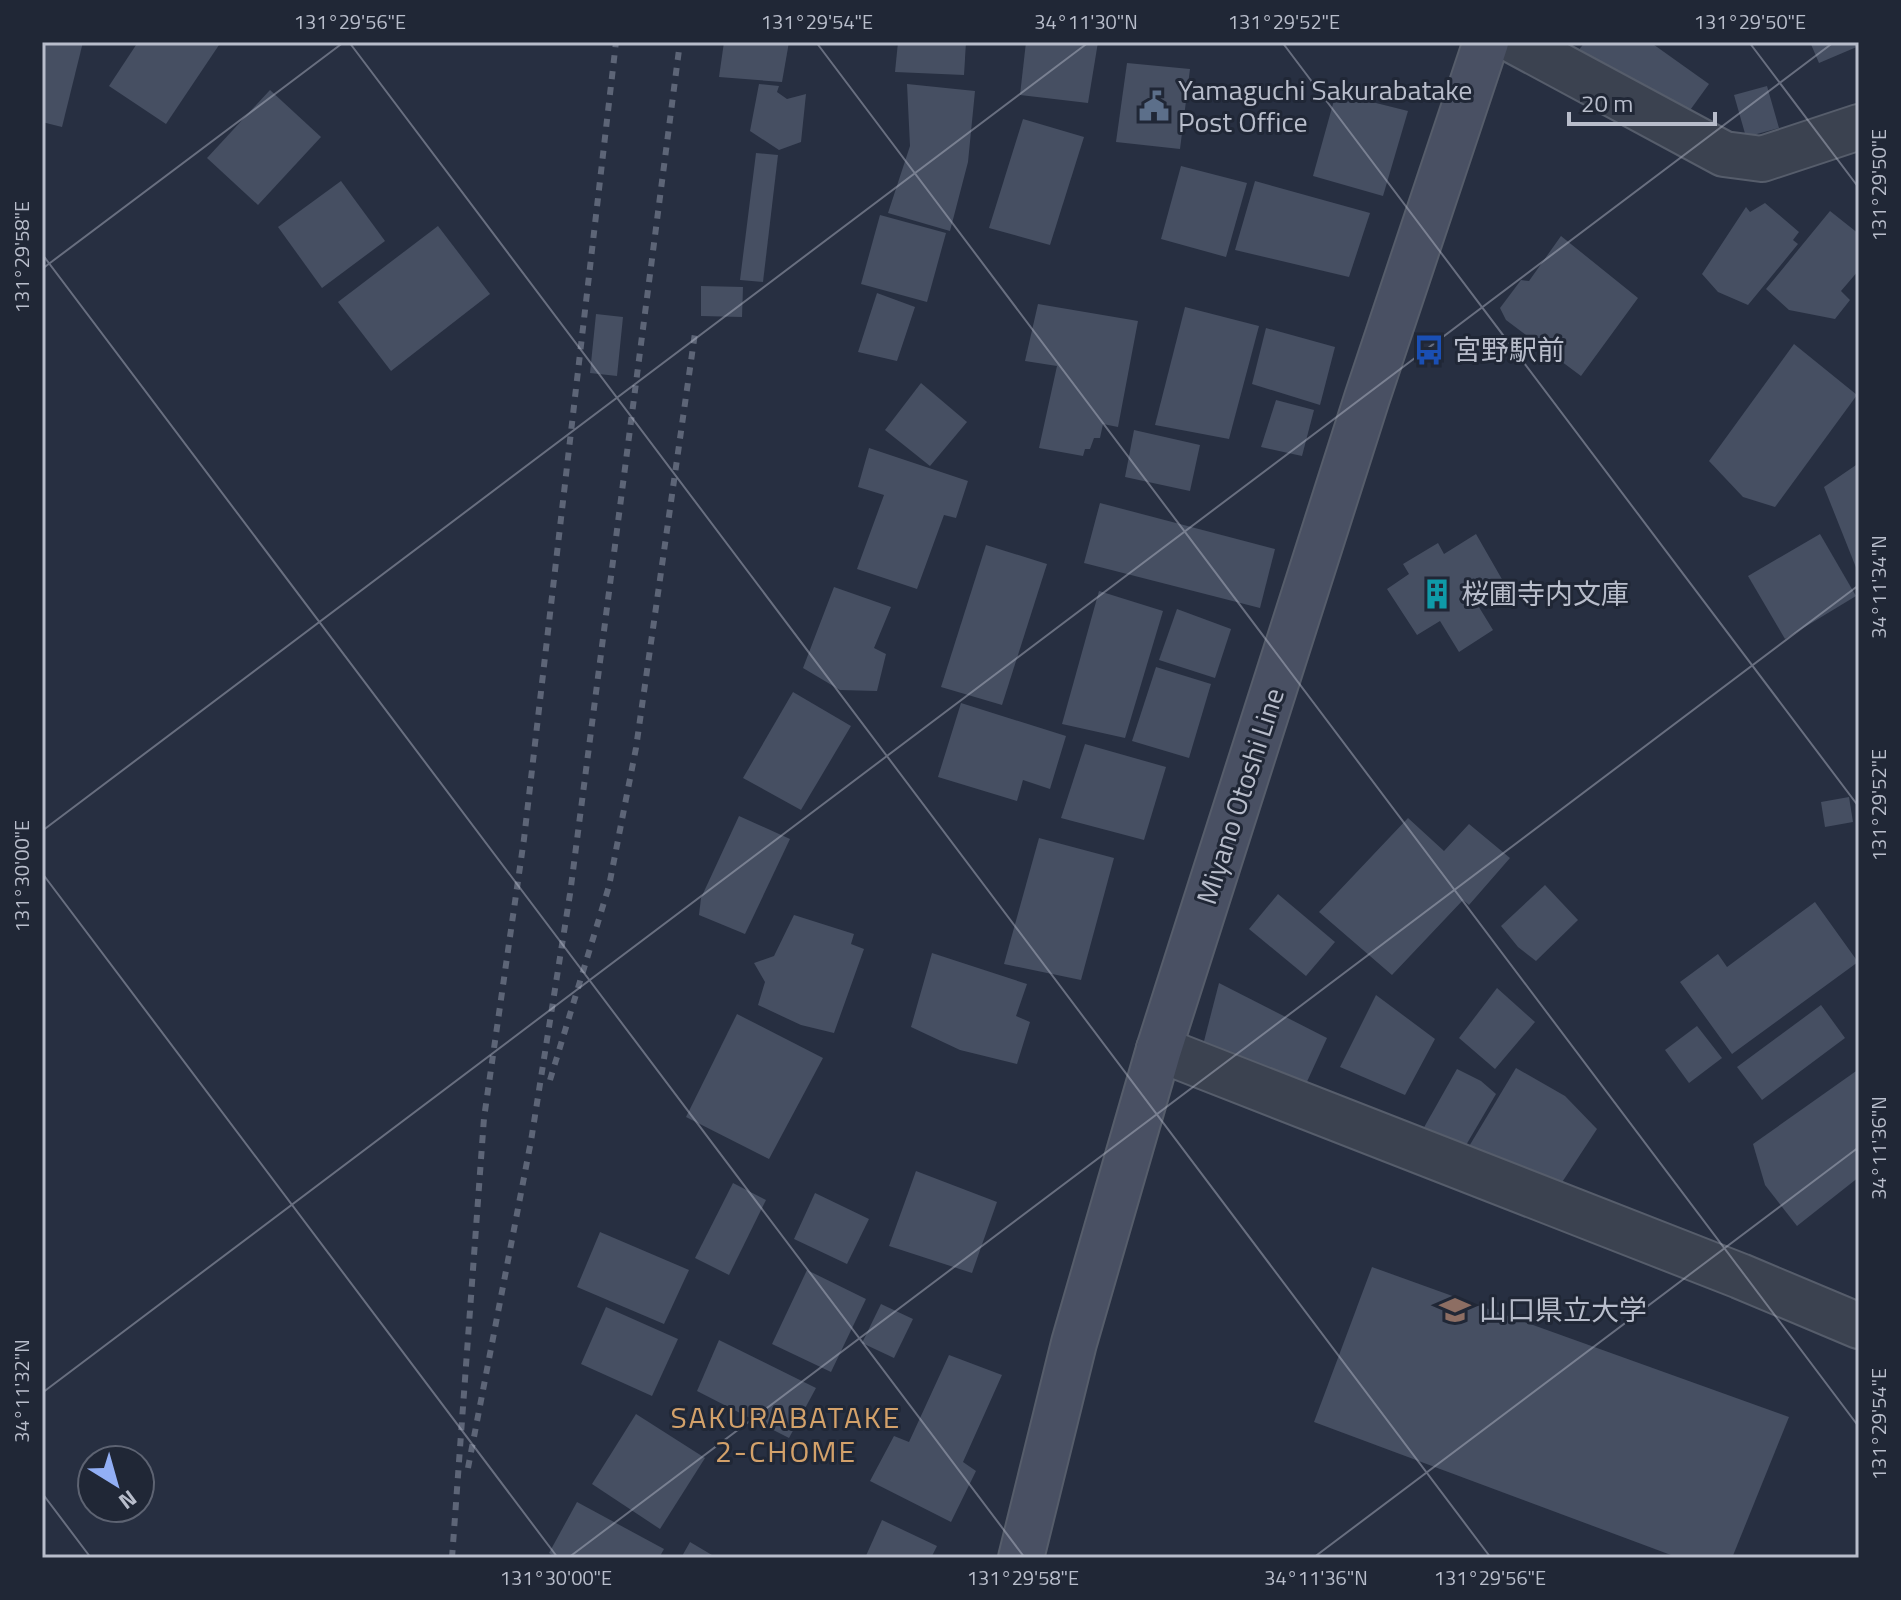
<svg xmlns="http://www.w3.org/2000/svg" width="1901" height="1600" viewBox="0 0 1901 1600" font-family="'Titillium Web','Noto Sans JP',sans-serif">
<rect width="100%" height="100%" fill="#272f41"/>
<g fill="#464f62">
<polygon points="42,42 83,42 62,127 42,122"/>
<polygon points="138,42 221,42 166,124 109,86"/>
<polygon points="724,42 789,42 782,82 719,77"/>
<polygon points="898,42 966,42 964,75 895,72"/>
<polygon points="1026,42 1098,42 1088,103 1020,95"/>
<polygon points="1585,42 1650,42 1709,84 1680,124 1578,51"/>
<polygon points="1810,42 1859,42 1859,46 1819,63"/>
<polygon points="1127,63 1190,69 1180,149 1116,142"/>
<polygon points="759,84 779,86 777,92 787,99 806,94 801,142 779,150 750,131"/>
<polygon points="907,84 975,91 968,162 950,231 888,213 910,146"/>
<polygon points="1767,86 1779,128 1746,137 1734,95"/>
<polygon points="270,90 321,137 258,205 207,158"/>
<polygon points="1336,93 1408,111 1383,196 1313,176"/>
<polygon points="1023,119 1084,137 1050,245 989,228"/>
<polygon points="756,153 778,155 763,282 740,280"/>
<polygon points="1181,166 1247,183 1226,257 1161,239"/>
<polygon points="341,181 385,241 322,288 278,227"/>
<polygon points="1255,181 1370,213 1349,277 1235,250"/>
<polygon points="1765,203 1799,232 1793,240 1798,244 1748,305 1718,292 1702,274 1746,207 1750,212"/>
<polygon points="1830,211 1859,234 1859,270 1841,291 1850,300 1835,319 1789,310 1766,289"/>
<polygon points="880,215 946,233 927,302 861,284"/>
<polygon points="438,226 490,294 391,371 338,302"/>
<polygon points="1561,236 1638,298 1581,376 1506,320 1500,308 1521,280 1529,281"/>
<polygon points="701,286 743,287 742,317 701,316"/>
<polygon points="877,293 915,307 897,361 858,352"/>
<polygon points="1038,304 1138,321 1118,427 1103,424 1100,438 1094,438 1090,449 1085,449 1083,456 1039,448 1057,366 1025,361"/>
<polygon points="1185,307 1259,326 1229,439 1155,425"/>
<polygon points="596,314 623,317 617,376 590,373"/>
<polygon points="1266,328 1335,347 1320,405 1252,384"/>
<polygon points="1794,344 1857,395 1775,507 1743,497 1709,461"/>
<polygon points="921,383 967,422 930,466 885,430"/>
<polygon points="1276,400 1314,410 1302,456 1261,447"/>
<polygon points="1134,430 1200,445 1190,491 1125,477"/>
<polygon points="869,448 968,481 956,518 944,515 917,589 857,569 884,495 858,487"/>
<polygon points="1859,463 1859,575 1824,487"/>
<polygon points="1100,503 1275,549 1260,608 1084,563"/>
<polygon points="1476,534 1503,581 1474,599 1493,630 1459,652 1440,621 1417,635 1387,589 1409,574 1403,564 1438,543 1444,554"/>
<polygon points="1820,534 1856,596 1785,639 1748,576"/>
<polygon points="986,545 1047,564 1002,705 941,687"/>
<polygon points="834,587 891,607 874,648 886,654 877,691 840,690 803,668"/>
<polygon points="1099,591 1163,611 1125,738 1062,724"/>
<polygon points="1177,609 1231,629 1215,678 1159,660"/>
<polygon points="1156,667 1211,684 1189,758 1132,741"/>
<polygon points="793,692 851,726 801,810 743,778"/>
<polygon points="961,703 1066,736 1050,789 1023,780 1017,801 938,777"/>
<polygon points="1085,744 1166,767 1144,840 1061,818"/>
<polygon points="1849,797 1853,822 1825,827 1821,802"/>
<polygon points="739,816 790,839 745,934 699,915 701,898"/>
<polygon points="1408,818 1444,851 1469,824 1510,858 1469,905 1463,900 1392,975 1319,912"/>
<polygon points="1039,838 1114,858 1081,980 1004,964"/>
<polygon points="1545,885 1578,920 1536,961 1518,947 1501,926"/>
<polygon points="1278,894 1335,942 1306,976 1249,929"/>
<polygon points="1815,902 1858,962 1732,1054 1680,982 1718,954 1727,967"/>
<polygon points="794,915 854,934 851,944 864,949 834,1033 801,1025 758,1005 765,982 754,963 774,956"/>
<polygon points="932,953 1027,984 1016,1016 1030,1022 1017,1064 960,1050 911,1027"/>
<polygon points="1219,983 1327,1038 1300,1097 1203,1045"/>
<polygon points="1497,988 1535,1022 1495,1069 1459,1038"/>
<polygon points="1376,995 1435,1039 1405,1095 1340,1067"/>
<polygon points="1821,1005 1845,1038 1762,1100 1737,1067"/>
<polygon points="737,1014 823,1058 769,1159 686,1117"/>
<polygon points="1697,1026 1722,1058 1689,1083 1665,1050"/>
<polygon points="1516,1068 1565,1096 1597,1129 1553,1196 1468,1148"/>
<polygon points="1457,1069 1481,1081 1496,1094 1462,1152 1422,1131"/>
<polygon points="1859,1069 1859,1177 1797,1226 1765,1185 1753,1144"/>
<polygon points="916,1171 997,1202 972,1273 889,1246"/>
<polygon points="733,1183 766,1200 729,1275 695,1258"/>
<polygon points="815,1193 869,1219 847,1264 794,1239"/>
<polygon points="600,1232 689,1270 664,1324 577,1287"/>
<polygon points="1372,1267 1789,1417 1732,1558 1679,1558 1314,1422"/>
<polygon points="807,1270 866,1299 831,1372 772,1344"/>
<polygon points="881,1304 913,1319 894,1358 862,1343"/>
<polygon points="606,1307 678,1339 652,1396 581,1364"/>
<polygon points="719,1340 816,1388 789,1438 697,1391"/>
<polygon points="949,1355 1002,1375 963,1462 976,1471 951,1522 870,1481 894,1436 909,1442"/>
<polygon points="636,1414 705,1458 660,1529 592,1484"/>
<polygon points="577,1502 664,1549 659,1558 558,1558 549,1553"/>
<polygon points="882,1520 937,1546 931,1558 865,1558"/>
<polygon points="690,1542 717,1558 681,1558"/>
</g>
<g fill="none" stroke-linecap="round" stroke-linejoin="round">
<g stroke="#565d6b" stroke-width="48">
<g id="street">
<polyline points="1516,42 1724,154 1762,159 1859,127"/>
<polyline points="1159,1049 1740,1276 1859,1326"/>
</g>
</g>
<g stroke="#565d6b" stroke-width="48">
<polyline id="secondary" points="1021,1558 1074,1343 1159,1049 1367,398 1486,42"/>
</g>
<use href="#street" stroke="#3b4250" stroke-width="44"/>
<use href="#secondary" stroke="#495063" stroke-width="44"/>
<g stroke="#5d6577" stroke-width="6" stroke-dasharray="8 8" stroke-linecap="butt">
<polyline points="550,1080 609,886 636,748 695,333"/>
<polyline points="468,1468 531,1141 570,894 680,42"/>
<polyline points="452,1558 484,1118 524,839 616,42"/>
</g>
</g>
<path fill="none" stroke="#b8bdcb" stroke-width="2" stroke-opacity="0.45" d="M349,42L1491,1558M816,42L1859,1427M1282,42L1859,807M1749,42L1859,188M42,254L1025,1558M42,269L344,42M42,831L1089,42M42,873L558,1558M42,1393L1834,42M42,1493L91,1558M568,1558L1859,585M1313,1558L1859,1147"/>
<defs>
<g id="civic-bare" transform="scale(2.4)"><path d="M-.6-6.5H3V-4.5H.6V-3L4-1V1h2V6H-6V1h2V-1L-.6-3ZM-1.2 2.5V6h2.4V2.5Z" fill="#5c6f8a" stroke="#202736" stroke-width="2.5" paint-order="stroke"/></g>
<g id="bus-bare" transform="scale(2.4)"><path d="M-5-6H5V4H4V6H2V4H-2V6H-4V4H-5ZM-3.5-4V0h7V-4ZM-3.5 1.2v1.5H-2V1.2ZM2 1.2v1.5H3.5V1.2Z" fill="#1a4fb4" stroke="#202736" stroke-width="2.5" paint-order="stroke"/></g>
<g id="building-bare" transform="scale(2.4)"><path d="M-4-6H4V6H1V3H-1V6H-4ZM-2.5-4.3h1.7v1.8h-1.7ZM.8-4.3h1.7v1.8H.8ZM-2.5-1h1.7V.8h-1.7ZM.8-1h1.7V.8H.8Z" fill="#0f9aa8" stroke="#202736" stroke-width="2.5" paint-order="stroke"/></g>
<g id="university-bare" transform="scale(2.4)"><path d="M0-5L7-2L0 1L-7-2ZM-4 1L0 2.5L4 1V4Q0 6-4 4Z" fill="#8d6e63" stroke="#202736" stroke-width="2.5" paint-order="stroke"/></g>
</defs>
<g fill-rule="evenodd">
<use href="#civic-bare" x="1154" y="106"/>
<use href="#bus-bare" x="1429" y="350"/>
<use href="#building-bare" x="1437" y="594"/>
<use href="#university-bare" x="1455" y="1310"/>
</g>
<g text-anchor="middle" stroke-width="6" stroke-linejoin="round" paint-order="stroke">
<g font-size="28" fill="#b8bdcb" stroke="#202736" text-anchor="start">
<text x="1178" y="100">Yamaguchi Sakurabatake<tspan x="1178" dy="32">Post Office</tspan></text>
<text x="1453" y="360">宮野駅前</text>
<text x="1461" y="604">桜圃寺内文庫</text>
<text x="1479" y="1320">山口県立大学</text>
</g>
<g font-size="28" fill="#b8bdcb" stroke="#202736">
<text transform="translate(1240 796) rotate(-72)" y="10">Miyano Otoshi Line</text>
</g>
<g font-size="30" letter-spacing="2" fill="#d3a16a" stroke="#202736">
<text x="786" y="1428">SAKURABATAKE<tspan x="786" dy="34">2-CHOME</tspan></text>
</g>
</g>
<rect width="1901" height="1600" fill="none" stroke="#202736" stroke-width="88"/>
<g transform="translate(116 1484) rotate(143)"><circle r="38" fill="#202736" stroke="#5d6372" stroke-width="2"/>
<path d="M0-6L14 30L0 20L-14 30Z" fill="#92aff5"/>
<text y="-12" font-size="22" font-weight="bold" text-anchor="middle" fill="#b8bdcb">N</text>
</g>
<path d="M1569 112v12h146v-12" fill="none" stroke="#b8bdcb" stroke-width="4"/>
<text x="1581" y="112" font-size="24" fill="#b8bdcb" stroke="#202736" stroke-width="6" paint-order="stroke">20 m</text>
<rect x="44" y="44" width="1813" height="1512" fill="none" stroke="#b8bdcb" stroke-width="3"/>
<g font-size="20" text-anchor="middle" fill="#b8bdcb">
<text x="350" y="29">131°29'56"E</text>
<text x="817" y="29">131°29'54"E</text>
<text x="1086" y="29">34°11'30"N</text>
<text x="1284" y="29">131°29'52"E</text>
<text x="1750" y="29">131°29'50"E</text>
<text transform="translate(1879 185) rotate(-90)" y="7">131°29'50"E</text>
<text transform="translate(22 257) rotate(-90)" y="7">131°29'58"E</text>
<text transform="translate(1879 587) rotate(-90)" y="7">34°11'34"N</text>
<text transform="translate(1879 805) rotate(-90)" y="7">131°29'52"E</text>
<text transform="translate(22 876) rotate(-90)" y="7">131°30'00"E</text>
<text transform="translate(1879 1148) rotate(-90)" y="7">34°11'36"N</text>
<text transform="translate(22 1391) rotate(-90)" y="7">34°11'32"N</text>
<text transform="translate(1879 1424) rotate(-90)" y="7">131°29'54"E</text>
<text x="556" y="1585">131°30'00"E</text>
<text x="1023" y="1585">131°29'58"E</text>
<text x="1316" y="1585">34°11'36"N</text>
<text x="1490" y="1585">131°29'56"E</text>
</g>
</svg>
